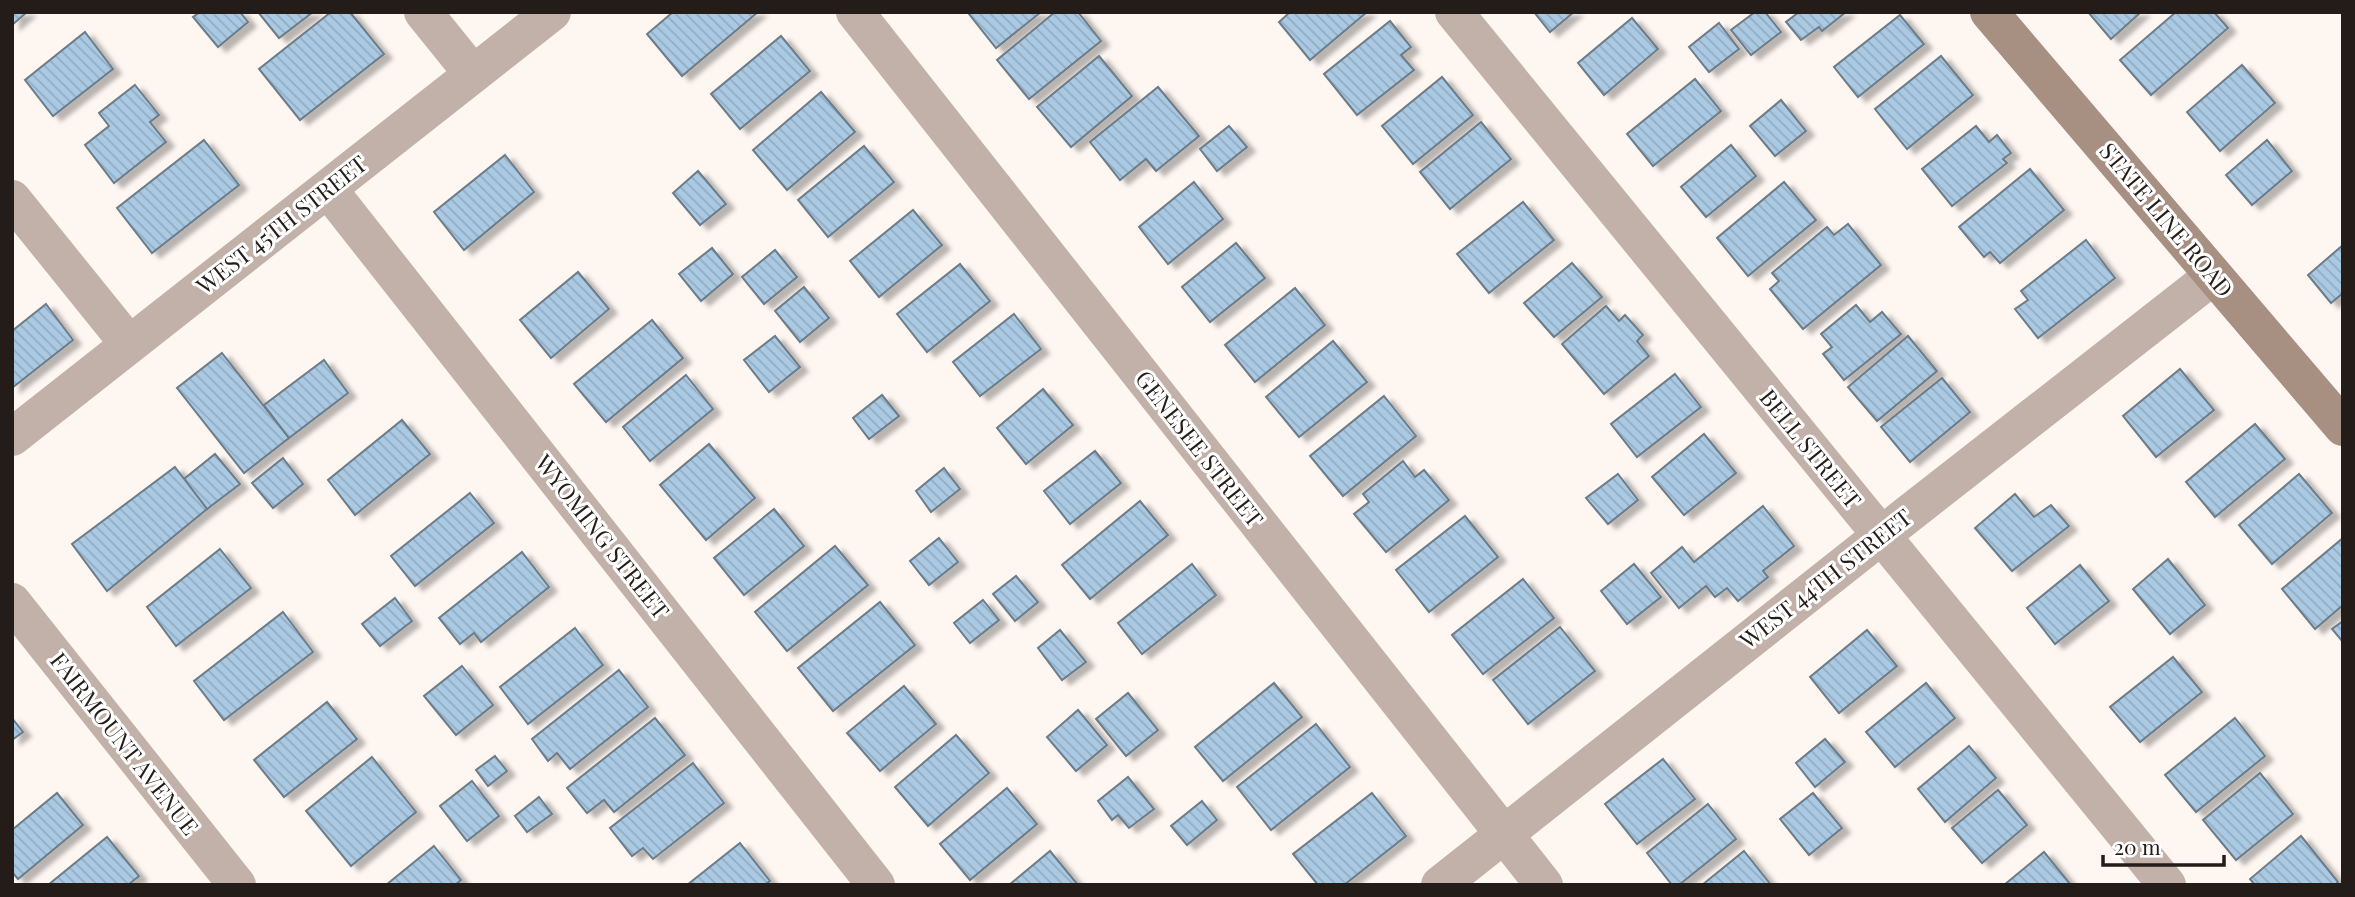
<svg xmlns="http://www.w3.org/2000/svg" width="2355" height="897" viewBox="0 0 2355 897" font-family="'Playfair Display',serif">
<defs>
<pattern id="building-back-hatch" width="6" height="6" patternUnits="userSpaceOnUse" patternTransform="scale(1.75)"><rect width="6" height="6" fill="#aac9e3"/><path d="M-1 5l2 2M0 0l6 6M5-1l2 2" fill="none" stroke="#92acc2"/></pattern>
<filter id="shadow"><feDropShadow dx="8" dy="4.5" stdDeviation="2" flood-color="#0004"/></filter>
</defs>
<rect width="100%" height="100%" fill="#fef6f1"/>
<g fill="url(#building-back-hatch)" stroke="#6c7c89" stroke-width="2" filter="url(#shadow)">
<polygon points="12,12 27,12 12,25"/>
<polygon points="200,12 240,12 248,22 218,47 193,17"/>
<polygon points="258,12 313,12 279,38"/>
<polygon points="331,12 350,12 384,54 300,120 259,69"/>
<polygon points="673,12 758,12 682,76 647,34"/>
<polygon points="972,12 1041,12 996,48 969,14"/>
<polygon points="1055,12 1078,12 1101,41 1029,99 997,60"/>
<polygon points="1290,12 1367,12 1310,60 1279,22"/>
<polygon points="1534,12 1574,12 1550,32"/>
<polygon points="1755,12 1765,12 1781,32 1751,55 1731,30"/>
<polygon points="1799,12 1846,12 1822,31 1819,27 1801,40 1786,22"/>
<polygon points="2088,12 2141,12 2111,39"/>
<polygon points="2176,12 2214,12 2228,28 2151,95 2120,60"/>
<polygon points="1900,15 1924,44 1858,97 1834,67"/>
<polygon points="1632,18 1658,49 1604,95 1578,63"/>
<polygon points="1390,21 1411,47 1401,55 1414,70 1357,115 1324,74"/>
<polygon points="1719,23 1739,49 1709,72 1689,47"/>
<polygon points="85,32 113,69 53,116 25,80"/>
<polygon points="781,36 810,71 740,129 711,94"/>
<polygon points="1099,56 1132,96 1071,147 1037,107"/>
<polygon points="1941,56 1973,95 1907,149 1875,109"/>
<polygon points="2242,65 2275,103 2220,151 2187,112"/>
<polygon points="1442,77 1473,115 1413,164 1382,126"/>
<polygon points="1695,79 1721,111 1653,166 1627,134"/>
<polygon points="135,85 159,115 150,122 166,142 114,183 85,145 109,126 99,113"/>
<polygon points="1158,87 1199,136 1156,171 1146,159 1120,180 1090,142"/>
<polygon points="821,92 855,132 787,190 753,150"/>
<polygon points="1781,100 1806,131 1775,156 1750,126"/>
<polygon points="1481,122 1511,159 1450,209 1420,172"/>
<polygon points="1229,126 1247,147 1217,171 1200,149"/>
<polygon points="1976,126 1989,142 1997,135 2011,153 2003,159 2007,163 1952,206 1922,169"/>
<polygon points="204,140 239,185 152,253 117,208"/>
<polygon points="2267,140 2292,171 2252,205 2226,175"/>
<polygon points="1731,145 1756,176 1706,217 1681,187"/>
<polygon points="864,146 894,182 828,237 798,200"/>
<polygon points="505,155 534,192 464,250 434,212"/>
<polygon points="2030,169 2064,210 2000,263 1990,252 1984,257 1959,227"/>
<polygon points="698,171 726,204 700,225 673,193"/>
<polygon points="1194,182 1223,219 1168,264 1139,227"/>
<polygon points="1784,182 1816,220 1748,276 1717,238"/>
<polygon points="1523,202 1554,240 1489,293 1457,254"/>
<polygon points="913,210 942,245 879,297 850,261"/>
<polygon points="1848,224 1881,265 1803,329 1770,289 1779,281 1772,273 1827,227 1834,235"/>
<polygon points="2086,240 2115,278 2038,338 2015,309 2028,300 2021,291"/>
<polygon points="1236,243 1265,278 1210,322 1182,287"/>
<polygon points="2343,245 2343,293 2331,303 2308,275"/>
<polygon points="712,248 733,274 701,301 679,274"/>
<polygon points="775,250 797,277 764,304 742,277"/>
<polygon points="1572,263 1602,297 1554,337 1524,303"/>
<polygon points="960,264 990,301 927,352 897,314"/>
<polygon points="578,272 609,309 551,358 520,320"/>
<polygon points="804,287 829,318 800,342 775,311"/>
<polygon points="1295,288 1325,325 1255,382 1225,345"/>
<polygon points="46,304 73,340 12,388 12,331"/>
<polygon points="1856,305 1870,322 1882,312 1901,334 1844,380 1823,354 1832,347 1821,334"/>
<polygon points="1606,306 1619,321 1625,315 1643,335 1637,341 1649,356 1604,394 1562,344"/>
<polygon points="1014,314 1041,349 980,396 953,362"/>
<polygon points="652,320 683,358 606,422 574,384"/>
<polygon points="775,336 800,367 769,392 744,360"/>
<polygon points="1908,336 1937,371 1877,421 1848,387"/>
<polygon points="1333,341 1367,382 1299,437 1266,397"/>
<polygon points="222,353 289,438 244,473 177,388"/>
<polygon points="324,360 348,393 289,438 264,405"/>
<polygon points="2180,369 2214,410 2156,457 2123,416"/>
<polygon points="1675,374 1701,407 1637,457 1611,424"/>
<polygon points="686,375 713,409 650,461 623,427"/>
<polygon points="1942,378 1970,412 1910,462 1881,427"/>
<polygon points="1043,389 1073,425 1026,464 997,428"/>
<polygon points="882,395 899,416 869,439 853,418"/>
<polygon points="1384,396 1416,436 1343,496 1310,456"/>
<polygon points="402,420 430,454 355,515 328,480"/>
<polygon points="2255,424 2285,459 2215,517 2186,482"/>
<polygon points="1704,434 1736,473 1684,515 1652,477"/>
<polygon points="709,444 755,498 706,540 660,485"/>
<polygon points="1095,451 1121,483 1070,524 1044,491"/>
<polygon points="215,454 240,484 207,509 184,479"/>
<polygon points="283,458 303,484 273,508 252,483"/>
<polygon points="1403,461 1415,477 1424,470 1449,500 1386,552 1354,514 1369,502 1363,494"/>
<polygon points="175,467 207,509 107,591 72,544"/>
<polygon points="944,468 960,489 931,512 916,491"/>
<polygon points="1618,474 1638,500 1608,524 1586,498"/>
<polygon points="2299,474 2332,513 2272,564 2239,525"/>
<polygon points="470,493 494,523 415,586 391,556"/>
<polygon points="2015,494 2034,517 2051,505 2069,526 2012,571 1975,528"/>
<polygon points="1140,501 1168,535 1090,599 1062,565"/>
<polygon points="1763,506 1794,546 1763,571 1768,577 1738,601 1727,588 1715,597 1706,586 1679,608 1651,573 1682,547 1694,562"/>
<polygon points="774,509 804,546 744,595 714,558"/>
<polygon points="1465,516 1498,557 1429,612 1396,570"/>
<polygon points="939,538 958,562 929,585 910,561"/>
<polygon points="2343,538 2343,605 2315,629 2282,589"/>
<polygon points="835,546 868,585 787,651 755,612"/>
<polygon points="220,549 251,588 176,646 147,607"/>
<polygon points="522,552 549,587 481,642 474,633 460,644 439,618"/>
<polygon points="2168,559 2205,605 2170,634 2133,589"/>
<polygon points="1192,564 1216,595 1142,654 1118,623"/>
<polygon points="1634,564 1661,597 1627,624 1601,591"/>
<polygon points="2080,565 2109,601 2055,644 2027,608"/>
<polygon points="1016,576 1038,602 1015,621 993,594"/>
<polygon points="1523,579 1554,618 1483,674 1452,635"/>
<polygon points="395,598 412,621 380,646 362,624"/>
<polygon points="983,600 999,620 970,643 954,623"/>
<polygon points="880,602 915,645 833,711 798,668"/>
<polygon points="283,612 313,652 224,720 194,681"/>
<polygon points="2343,621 2343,642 2332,629"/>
<polygon points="1560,627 1595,671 1528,724 1493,680"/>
<polygon points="575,628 603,665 528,724 500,687"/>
<polygon points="1060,630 1086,662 1062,680 1038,648"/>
<polygon points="1867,630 1897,666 1839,713 1810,677"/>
<polygon points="2173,657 2202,692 2140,742 2110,707"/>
<polygon points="462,666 493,705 456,735 424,696"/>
<polygon points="619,670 648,707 570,769 557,753 548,761 532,739"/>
<polygon points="1274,683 1302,717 1223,781 1195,747"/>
<polygon points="1926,683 1955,718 1895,767 1866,732"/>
<polygon points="904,686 936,724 880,771 847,733"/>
<polygon points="1128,693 1158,730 1126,756 1096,719"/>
<polygon points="327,702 357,739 284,797 254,760"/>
<polygon points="1078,710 1107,745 1076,771 1047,737"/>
<polygon points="12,718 23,732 12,740"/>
<polygon points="655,718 685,755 614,812 604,800 587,813 567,788"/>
<polygon points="2235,718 2265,756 2196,812 2165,775"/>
<polygon points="1316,724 1350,767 1271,830 1237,787"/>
<polygon points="956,735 989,773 928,826 895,787"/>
<polygon points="1825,739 1845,762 1815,787 1796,763"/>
<polygon points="1969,746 1996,778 1945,822 1918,789"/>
<polygon points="495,756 507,771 488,786 476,770"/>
<polygon points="372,757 416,812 351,866 306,811"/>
<polygon points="1663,759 1695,799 1637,844 1605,804"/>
<polygon points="693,763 724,803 653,859 643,848 632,856 610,828"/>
<polygon points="2260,773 2293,814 2236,860 2203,820"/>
<polygon points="1128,777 1154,809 1129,828 1118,815 1112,820 1098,801"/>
<polygon points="472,781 499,816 467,841 440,806"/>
<polygon points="1007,788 1037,824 970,880 940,844"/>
<polygon points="1998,790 2027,825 1982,863 1952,828"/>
<polygon points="57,793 83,825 18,879 12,872 12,830"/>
<polygon points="1372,793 1406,836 1344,885 1318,885 1293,854"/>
<polygon points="1813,793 1842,828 1809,855 1780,819"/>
<polygon points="539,797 552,814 527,832 515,816"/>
<polygon points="1202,801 1217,820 1187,845 1171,826"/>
<polygon points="1708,804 1736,839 1679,885 1672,885 1647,853"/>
<polygon points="2301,836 2338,882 2335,885 2255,885 2250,879"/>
<polygon points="107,837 139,876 128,885 48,885"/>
<polygon points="740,843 770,881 764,885 687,885"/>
<polygon points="434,846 461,880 455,885 386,885"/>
<polygon points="1050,851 1078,885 1009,885"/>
<polygon points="1744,851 1771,885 1702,885"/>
<polygon points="2044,852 2071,885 2004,885"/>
</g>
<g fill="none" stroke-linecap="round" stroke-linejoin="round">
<g stroke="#c2b1a9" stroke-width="38">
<polyline points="423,12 473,74"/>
<polyline points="855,12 1544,885"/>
<polyline points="1454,12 2167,885"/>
<polyline points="328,189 876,885"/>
<polyline points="12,199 129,344"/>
<polyline points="12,437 552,12"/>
<polyline points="12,602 237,885"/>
<polyline points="1440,885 1906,516 2213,276"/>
</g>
<polyline stroke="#a78f82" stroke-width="38" points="1989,12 2343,427"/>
</g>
<g text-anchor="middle" stroke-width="6" stroke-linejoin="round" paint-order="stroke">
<g font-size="23" fill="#231c18" stroke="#fff">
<text transform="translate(2166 220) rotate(50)" y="8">STATE LINE ROAD</text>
<text transform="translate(282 225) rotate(-38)" y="8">WEST 45TH STREET</text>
<text transform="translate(1199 449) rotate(52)" y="8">GENESEE STREET</text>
<text transform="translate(1810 449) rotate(51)" y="8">BELL STREET</text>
<text transform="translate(602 537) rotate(52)" y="8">WYOMING STREET</text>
<text transform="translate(1826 579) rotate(-38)" y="8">WEST 44TH STREET</text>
<text transform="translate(124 744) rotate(52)" y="8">FAIRMOUNT AVENUE</text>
</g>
</g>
<rect width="2355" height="897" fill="none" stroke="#231c18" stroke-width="28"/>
<path d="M2103 855v10h121v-10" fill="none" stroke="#231c18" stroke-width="3.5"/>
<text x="2114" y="855" font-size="21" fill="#231c18" stroke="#ffffff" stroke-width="5" paint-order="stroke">20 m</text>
</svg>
